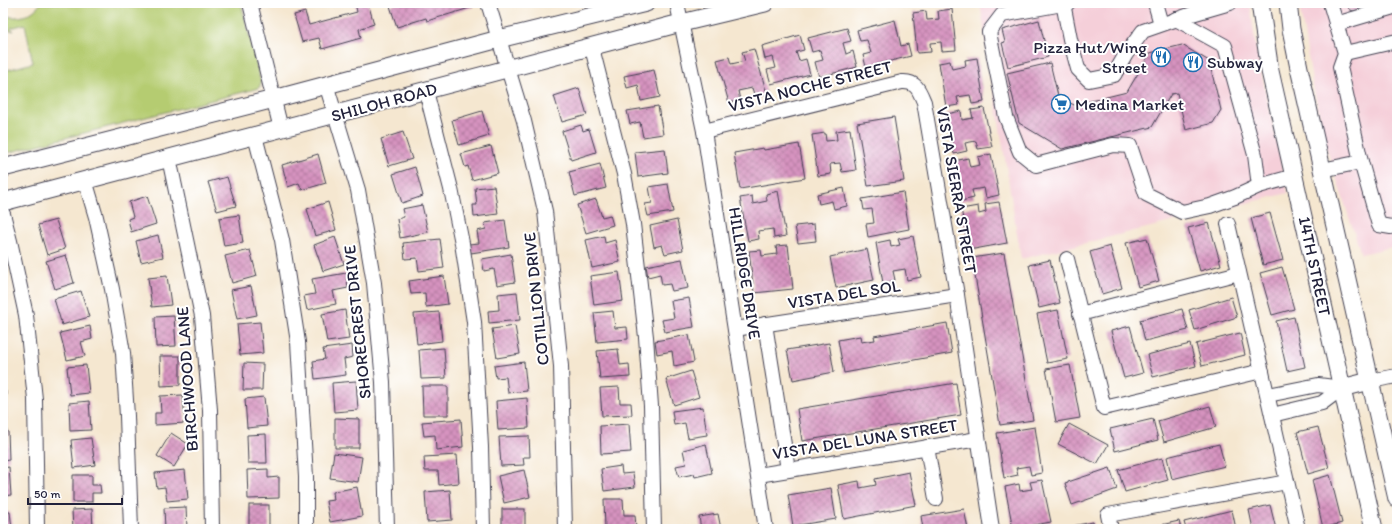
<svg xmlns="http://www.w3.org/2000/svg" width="1400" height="532" viewBox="0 0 1400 532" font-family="Itim,sans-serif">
<defs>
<pattern id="building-cross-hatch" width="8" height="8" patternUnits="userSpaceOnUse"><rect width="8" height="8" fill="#d693bf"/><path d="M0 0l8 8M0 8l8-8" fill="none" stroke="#ad789c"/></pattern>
</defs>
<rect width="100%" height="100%" fill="#fff"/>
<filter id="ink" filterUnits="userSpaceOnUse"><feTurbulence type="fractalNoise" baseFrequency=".025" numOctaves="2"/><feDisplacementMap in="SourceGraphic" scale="8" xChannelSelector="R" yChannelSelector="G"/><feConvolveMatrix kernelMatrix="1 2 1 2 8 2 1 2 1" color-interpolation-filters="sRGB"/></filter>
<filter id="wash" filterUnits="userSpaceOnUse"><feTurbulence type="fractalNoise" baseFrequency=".012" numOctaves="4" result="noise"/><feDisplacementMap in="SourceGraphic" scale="16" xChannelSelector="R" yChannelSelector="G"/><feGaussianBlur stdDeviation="0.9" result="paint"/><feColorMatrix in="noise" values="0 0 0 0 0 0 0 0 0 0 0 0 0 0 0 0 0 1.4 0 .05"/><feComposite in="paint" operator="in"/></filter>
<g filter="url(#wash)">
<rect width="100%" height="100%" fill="#f5e7d0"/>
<g fill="#f5cfd9">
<polygon points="980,3 1250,3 1256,49 1288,193 1021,259"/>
<polygon points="1299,3 1397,3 1397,246 1361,254 1326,146 1312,80"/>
</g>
<path fill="#b5cc71" stroke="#6c7756" d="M41,3H241L261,83L259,88L3,154V71L33,63L25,24L11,28L14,31L10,30L3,33V15C19,20 31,16 41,3Z"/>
<g id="blocks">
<g fill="url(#building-cross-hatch)">
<polygon points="291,3 307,3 292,8"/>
<polygon points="355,3 368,3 374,24 359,29 361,38 322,49 319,38 302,42 294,15 305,12 309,25 357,12"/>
<polygon points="399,3 472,3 473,7 427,21 426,18 397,27 390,6"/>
<polygon points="1347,3 1385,3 1385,4 1353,11 1349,9"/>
<polygon points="952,9 956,50 942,51 941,42 930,43 931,52 917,53 913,13 926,11 927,20 939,19 938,11"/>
<polygon points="895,20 901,46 908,44 911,56 866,67 863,55 871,53 867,40 860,41 857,30"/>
<polygon points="1039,20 1048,57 1008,67 1002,43 1005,42 1002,30"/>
<polygon points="847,28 851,41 843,43 846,54 853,51 857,67 819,77 815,62 823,60 820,50 812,52 808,38"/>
<polygon points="800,35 804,50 796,52 799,61 806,59 810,74 771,84 767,70 776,68 773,57 765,59 762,46"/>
<polygon points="1182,45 1209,61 1221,110 1213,123 1186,130 1177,93 1171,94 1152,127 1062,149 1019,123 1007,73 1050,63 1058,96 1074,105 1127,92 1150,53"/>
<polygon points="754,49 767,94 755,97 752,88 738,91 740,100 729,103 717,60 729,57 731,64 745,61 742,52"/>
<polygon points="977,58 984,102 972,104 970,95 957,97 959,105 946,107 939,63 950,61 952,69 966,66 965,60"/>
<polygon points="654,70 660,97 641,101 638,85 627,88 624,76"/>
<polygon points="579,88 587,115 562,122 554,96"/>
<polygon points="658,106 663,134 643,137 640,122 630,124 627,111"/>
<polygon points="984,108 992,147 978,149 976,141 965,143 967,151 954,154 947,114 961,111 962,120 973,118 971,110"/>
<polygon points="482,111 489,136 459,145 452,120"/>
<polygon points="894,117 904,181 868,186 857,123"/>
<polygon points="581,125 583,131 589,129 596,152 571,160 562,131"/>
<polygon points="850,129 856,170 842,172 840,163 830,164 831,174 818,176 812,135 825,133 826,141 837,140 836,131"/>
<polygon points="403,132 412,159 389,166 381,139"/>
<polygon points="799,144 805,178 740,189 734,153 763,148 764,150"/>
<polygon points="491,146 498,173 472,180 468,166 465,167 461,154"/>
<polygon points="665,149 668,173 638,177 635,152"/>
<polygon points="318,154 326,183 302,190 299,183 288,187 282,165"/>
<polygon points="991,154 999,195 986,198 984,188 972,190 974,198 961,201 954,161 968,158 970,167 980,165 978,157"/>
<polygon points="600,164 606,188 575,196 569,172"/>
<polygon points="415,167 423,196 402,203 393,174"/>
<polygon points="227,177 236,206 217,211 208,182"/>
<polygon points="668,184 673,212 648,216 645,204 652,203 649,187"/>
<polygon points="494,186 498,214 474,217 473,205 477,205 475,188"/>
<polygon points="844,188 847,206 834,209 832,201 819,204 817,194"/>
<polygon points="778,191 786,236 774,238 773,229 758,231 759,239 748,241 740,198 752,196 753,204 767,201 766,194"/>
<polygon points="903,192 909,229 868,237 866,224 874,223 872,209 864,210 862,199"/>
<polygon points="147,196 156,224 131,232 128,219 133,217 129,202"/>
<polygon points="596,199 602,217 610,215 613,225 586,233 577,205"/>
<polygon points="328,202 336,230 315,236 307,209"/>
<polygon points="999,202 1007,243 969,250 961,209 978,206 979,214 986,212 985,204"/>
<polygon points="422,205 428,232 400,238 397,219 404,217 402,209"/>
<polygon points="1270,213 1283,260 1263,265 1251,218"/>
<polygon points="239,215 243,243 224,246 219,218"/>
<polygon points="56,220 65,249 47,255 38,225"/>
<polygon points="505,220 509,247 471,253 469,244 479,243 477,231 486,229 485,223"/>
<polygon points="677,220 683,250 665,254 662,245 654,247 650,226"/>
<polygon points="1209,223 1221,265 1200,271 1188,228"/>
<polygon points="814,224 816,241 798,243 795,226"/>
<polygon points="158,235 163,257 141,262 136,241"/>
<polygon points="604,236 605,243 615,240 620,262 592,268 586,240"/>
<polygon points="913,236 921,277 907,280 905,269 893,271 895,280 883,283 876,243 890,240 891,247 900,245 898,239"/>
<polygon points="335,237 344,264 323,271 314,245"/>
<polygon points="1147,238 1159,281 1138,287 1126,243"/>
<polygon points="440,239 444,268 419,271 417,258 405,259 403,243"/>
<polygon points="788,245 793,289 754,293 749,251 761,250 762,256 777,254 776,246"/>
<polygon points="1110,246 1122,288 1102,294 1090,252"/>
<polygon points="867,249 874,280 836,288 830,257"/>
<polygon points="250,250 257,276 232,283 225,256"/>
<polygon points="1004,253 1033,420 1000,425 972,258"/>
<polygon points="511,254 515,282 497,285 494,269 484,271 482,259"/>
<polygon points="66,255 74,283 55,289 46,261"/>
<polygon points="682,259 688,288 672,291 670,284 662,285 660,274 648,277 646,266"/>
<polygon points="1050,260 1060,303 1039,308 1029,265"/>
<polygon points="1282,267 1294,309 1272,315 1260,273"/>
<polygon points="619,272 623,301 594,305 590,276"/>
<polygon points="346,273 348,288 333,291 336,304 307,310 304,296 315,294 312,279"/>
<polygon points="167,276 171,305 152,307 148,278"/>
<polygon points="444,276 448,304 426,307 425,293 411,294 409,281"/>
<polygon points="251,286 257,315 237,319 231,290"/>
<polygon points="81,291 89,317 62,325 54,299"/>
<polygon points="517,292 520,320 489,323 488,311 499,310 498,294"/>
<polygon points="1231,297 1237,317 1195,330 1189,310"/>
<polygon points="689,298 694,327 665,332 662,320 674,318 671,301"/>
<polygon points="1182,309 1188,330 1145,341 1140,320"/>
<polygon points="345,310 349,339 327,342 322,314"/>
<polygon points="1058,310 1068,359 1047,363 1037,314"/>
<polygon points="613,311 615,328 627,327 628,339 597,342 594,313"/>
<polygon points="439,312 442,341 417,344 414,314"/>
<polygon points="174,316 176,346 156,347 155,317"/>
<polygon points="1294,317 1305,367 1287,371 1276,321"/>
<polygon points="260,322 263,353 240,355 237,324"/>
<polygon points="947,323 952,353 844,373 838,340 860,336 861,342 875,340 874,336"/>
<polygon points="90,326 92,339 81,342 85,356 67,360 60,333"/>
<polygon points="515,326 520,354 497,358 492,329"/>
<polygon points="1130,326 1143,373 1124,378 1111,331"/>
<polygon points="1240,333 1245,355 1202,366 1196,344"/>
<polygon points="689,335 694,362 674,366 672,351 657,354 655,341"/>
<polygon points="829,343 834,372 793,380 787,350"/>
<polygon points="1190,344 1196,366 1153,377 1147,355"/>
<polygon points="352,345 353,357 344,359 346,375 315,379 313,361 325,359 323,349"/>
<polygon points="444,348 446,378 421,379 419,350"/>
<polygon points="618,349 620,365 629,364 630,377 600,379 597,351"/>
<polygon points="160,356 180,356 180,385 161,386"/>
<polygon points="524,362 527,391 508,393 506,377 496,378 494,366"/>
<polygon points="244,363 263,364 262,390 243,390"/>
<polygon points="86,365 89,393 70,395 67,367"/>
<polygon points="1070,365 1080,418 1056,422 1046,369"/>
<polygon points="691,371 699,397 674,405 666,379"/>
<polygon points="356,381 358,410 334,412 332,383"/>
<polygon points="956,383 961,415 802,441 797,409"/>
<polygon points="422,386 448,386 448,415 423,415"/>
<polygon points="619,387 620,403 631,403 632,415 602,416 600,388"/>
<polygon points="6,391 7,420 3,420 3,392"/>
<polygon points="183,395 185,423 155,425 155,413 161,413 160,396"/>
<polygon points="264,397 267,426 247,428 245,399"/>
<polygon points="527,398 529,428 498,430 496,401"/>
<polygon points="89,401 91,430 70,431 69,403"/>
<polygon points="1210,406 1216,427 1164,442 1158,421"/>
<polygon points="703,407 707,435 688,438 685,423 674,425 672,411"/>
<polygon points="335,418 359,419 359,448 335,448"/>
<polygon points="461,419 463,447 436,450 435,435 424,436 422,422"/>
<polygon points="1153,419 1158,440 1115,451 1110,429"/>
<polygon points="629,424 631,452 601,454 600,426"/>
<polygon points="1069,424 1108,445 1097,464 1058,444"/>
<polygon points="1035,427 1042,473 1031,475 1029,466 1016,468 1018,475 1004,478 997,433"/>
<polygon points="1318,427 1329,468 1308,474 1297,432"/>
<polygon points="8,431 9,460 3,461 3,432"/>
<polygon points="171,433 188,444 174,467 157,456"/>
<polygon points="266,434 267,463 248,463 247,435"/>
<polygon points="529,436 530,457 523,457 524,465 501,466 499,437"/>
<polygon points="91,438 95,465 74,468 71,440"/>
<polygon points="706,444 712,473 695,477 694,474 679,477 676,466 686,464 683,450"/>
<polygon points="1219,444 1225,466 1172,479 1167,457"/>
<polygon points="334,453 362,457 358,482 330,478"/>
<polygon points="457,455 459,483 439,485 438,471 425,471 424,457"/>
<polygon points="1162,458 1168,480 1125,492 1118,470"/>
<polygon points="621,466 622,474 633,473 635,487 604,491 601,469"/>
<polygon points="9,467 11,495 3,496 3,468"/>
<polygon points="1110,468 1117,489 1072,505 1065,483"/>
<polygon points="268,469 268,478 279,477 279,498 248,499 247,470"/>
<polygon points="185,470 188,499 167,501 165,487 157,488 155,473"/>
<polygon points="524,470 530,497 504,503 498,476"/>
<polygon points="909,472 916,505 844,519 838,485 859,481 860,488 876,485 875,479"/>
<polygon points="73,475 92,475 92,485 100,485 101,493 92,493 92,502 73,502"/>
<polygon points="1330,475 1342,523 1323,528 1312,480"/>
<polygon points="1042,480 1051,522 1013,529 1005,487 1019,484 1020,491 1032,489 1030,482"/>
<polygon points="357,487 362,516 330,522 326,501 334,500 333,492"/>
<polygon points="831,488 836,519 793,526 788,495"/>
<polygon points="450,490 452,520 427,522 425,492"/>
<polygon points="604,499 623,499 624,515 635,515 636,528 605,528"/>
<rect x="249" y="505" width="20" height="24"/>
<polygon points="1270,505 1276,529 1253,529 1249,510"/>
<polygon points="186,507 187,529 165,529 164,508"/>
<polygon points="92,509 93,529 73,529 72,510"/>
<rect x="502" y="509" width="23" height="20"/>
<polygon points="964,509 968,529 923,529 921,516"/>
<polygon points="1232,510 1236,529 1186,529 1184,522"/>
<polygon points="3,512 10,512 12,529 3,529"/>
<polygon points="718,514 721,529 701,529 699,517"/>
<polygon points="1179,521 1181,529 1147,529 1147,528"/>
<polygon points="1093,522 1094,529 1072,529 1072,526"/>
<polygon points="348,525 348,529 329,529 328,526"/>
<polygon points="451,527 451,529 427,529 427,528"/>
</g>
</g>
</g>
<g filter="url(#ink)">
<use href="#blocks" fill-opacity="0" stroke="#424051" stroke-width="1"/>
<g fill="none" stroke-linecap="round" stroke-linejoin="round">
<g stroke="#424051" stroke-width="16">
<g id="minor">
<polyline points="250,3 281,129"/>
<polyline points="488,3 524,121 545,211 561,366 565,529"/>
<polyline points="677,3 704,131 766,529"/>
<polyline points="1063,3 1070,39 1078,69 1089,80 1114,75 1126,54 1143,31 1192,14 1230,3"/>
<polyline points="1068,3 1002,15 989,32 1006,117 1020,152 1036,165 1113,145 1130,146 1146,194 1182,212 1210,206 1235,197 1259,186 1295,176"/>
<polyline points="1155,3 1161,24"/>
<polyline points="1176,19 1225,46 1255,155 1259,186"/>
<polyline points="1336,24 1397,6"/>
<polyline points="592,48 624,174 633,224 646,337 651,406 654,529"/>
<polyline points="1345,53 1397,41"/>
<polyline points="326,84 358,190 374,283 383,382 387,529"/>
<polyline points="426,91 451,189 462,243 474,322 481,447 483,529"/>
<path d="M704,131L902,82C916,81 919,90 924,102L957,295L992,529"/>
<polyline points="255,136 282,240 298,342 306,477 306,529"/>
<polyline points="169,158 202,316 210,410 212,529"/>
<polyline points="1361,162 1379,225 1391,227 1397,225"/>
<polyline points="1322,170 1361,162 1340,67 1345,53 1330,3"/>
<polyline points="85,180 96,217 112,289 123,353 127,416 131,529"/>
<polyline points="3,214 10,241 26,315 35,399 37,529"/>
<polyline points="1228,224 1298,529"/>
<polyline points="1067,259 1104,408 1262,371"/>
<polyline points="1080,314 1239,273"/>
<polyline points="765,324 788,470"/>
<polyline points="735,329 957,295"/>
<polyline points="1370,381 1397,376"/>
<polyline points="1268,395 1318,385 1342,388"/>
<polyline points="1272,415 1322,403 1342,388"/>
<polyline points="927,447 936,499"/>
<polyline points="758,475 978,439"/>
<polyline points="1111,529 1108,515 1287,482"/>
</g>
</g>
<g stroke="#424051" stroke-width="19">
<g id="major">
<polyline points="1260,3 1270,71 1374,529"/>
<polyline points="1288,3 1291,29 1299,68 1397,499"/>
<polyline points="3,168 274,99 499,39 646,3"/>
<polyline points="3,202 673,25 765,3"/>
<polyline points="1342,388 1370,381"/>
</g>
</g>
<use href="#minor" stroke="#fff" stroke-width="14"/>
<use href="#major" stroke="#fff" stroke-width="17"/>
</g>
</g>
<defs>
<g id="restaurant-ring" transform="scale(1)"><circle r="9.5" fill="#fff" stroke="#1f6fb2" stroke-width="1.5"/><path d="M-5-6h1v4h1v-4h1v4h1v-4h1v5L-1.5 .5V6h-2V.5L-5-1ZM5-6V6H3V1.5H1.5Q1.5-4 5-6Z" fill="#1f6fb2"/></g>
<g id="supermarket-ring" transform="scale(1)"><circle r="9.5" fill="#fff" stroke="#1f6fb2" stroke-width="1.5"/><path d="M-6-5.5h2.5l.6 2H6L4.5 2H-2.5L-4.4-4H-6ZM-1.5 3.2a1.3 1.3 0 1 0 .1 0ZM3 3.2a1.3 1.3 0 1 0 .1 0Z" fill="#1f6fb2"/></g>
</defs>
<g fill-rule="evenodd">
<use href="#restaurant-ring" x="1161" y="57"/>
<use href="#restaurant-ring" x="1193" y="62"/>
<use href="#supermarket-ring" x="1061" y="104"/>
</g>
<g text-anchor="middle" stroke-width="4" stroke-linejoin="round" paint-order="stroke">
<g font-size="17" fill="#22223b" stroke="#fff" text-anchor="start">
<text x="1147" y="53" text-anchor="end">Pizza Hut/Wing<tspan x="1147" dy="20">Street</tspan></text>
<text x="1207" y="68">Subway</text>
<text x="1075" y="110">Medina Market</text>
</g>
<g font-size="17" fill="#22223b" stroke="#fff">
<text transform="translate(810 86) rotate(-14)" y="6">VISTA NOCHE STREET</text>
<text transform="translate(384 102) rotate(-15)" y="6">SHILOH ROAD</text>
<text transform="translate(957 190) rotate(80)" y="6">VISTA SIERRA STREET</text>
<text transform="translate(1315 266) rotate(78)" y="6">14TH STREET</text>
<text transform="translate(745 273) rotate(81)" y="6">HILLRIDGE DRIVE</text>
<text transform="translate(844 294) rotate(-9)" y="6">VISTA DEL SOL</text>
<text transform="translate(536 299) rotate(-96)" y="6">COTILLION DRIVE</text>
<text transform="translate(357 322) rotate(-96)" y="6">SHORECREST DRIVE</text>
<text transform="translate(187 379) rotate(-94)" y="6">BIRCHWOOD LANE</text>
<text transform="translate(865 439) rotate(-9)" y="6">VISTA DEL LUNA STREET</text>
</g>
</g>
<rect width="1400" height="532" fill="none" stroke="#fff" stroke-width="16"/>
<path d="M28 498v6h94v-6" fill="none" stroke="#22223b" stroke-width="2"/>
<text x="34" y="498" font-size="12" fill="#22223b" stroke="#ffffff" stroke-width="3" paint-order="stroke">50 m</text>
</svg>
